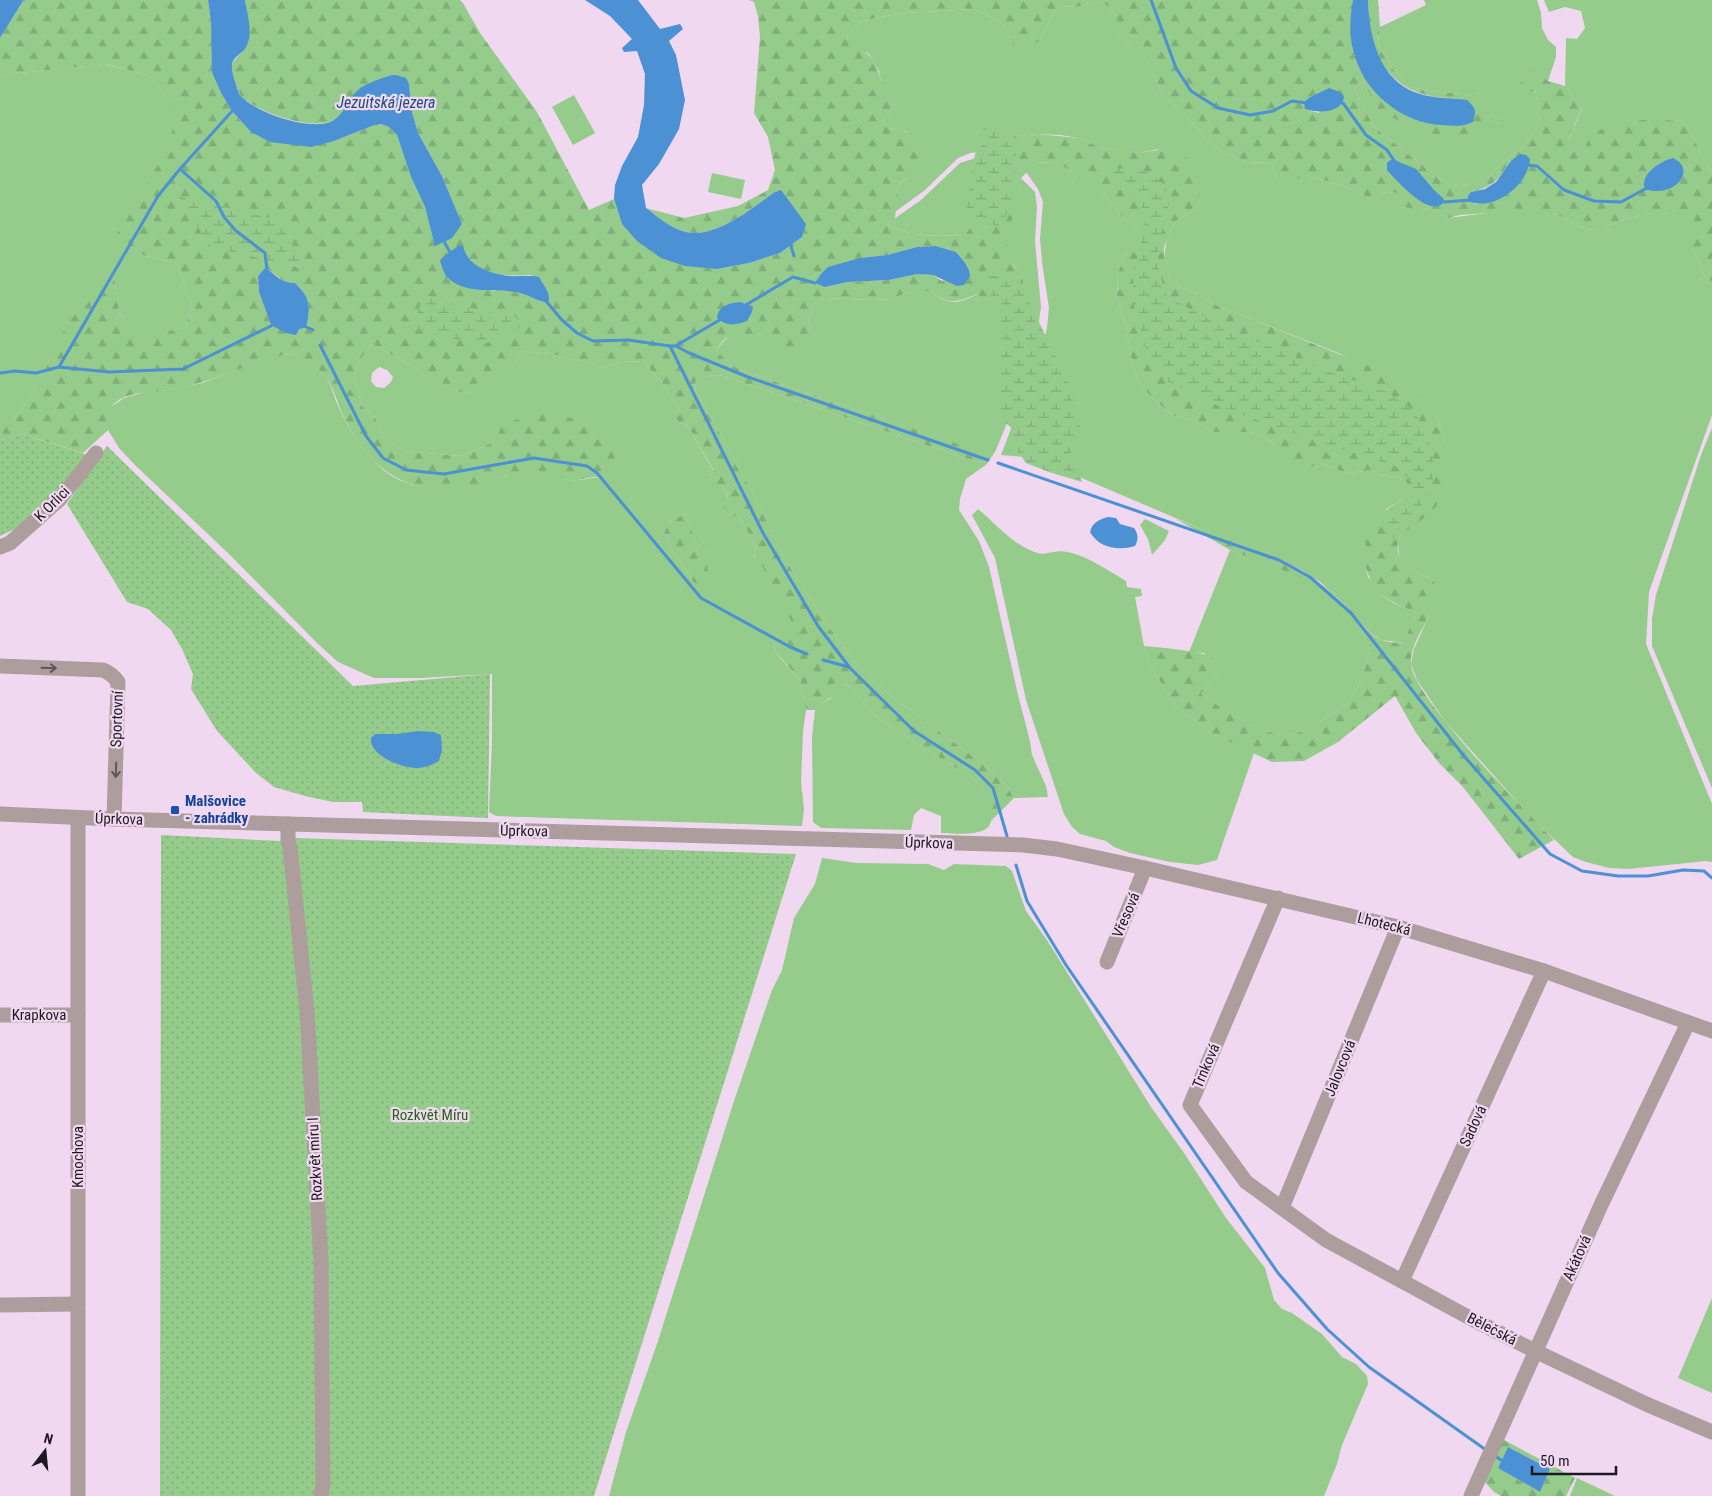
<svg xmlns="http://www.w3.org/2000/svg" width="1712" height="1496" viewBox="0 0 1712 1496" font-family="'Roboto Condensed',sans-serif">
<defs>
<pattern id="forest-firs" width="22" height="20" patternUnits="userSpaceOnUse" patternTransform="scale(1.25)"><rect width="22" height="20" fill="#95cb8b"/><path d="M5 1l3.5 6h-7zM16 11l3.5 6h-7z" fill="#80ae78"/></pattern>
<pattern id="wetland-marsh" width="20" height="14" patternUnits="userSpaceOnUse" patternTransform="scale(1.25)"><rect width="20" height="14" fill="#95cb8b"/><path d="M1 5h8M5 5V1M11 12h8M15 12V8" fill="none" stroke="#80ae78"/></pattern>
<pattern id="garden-dots" width="8" height="8" patternUnits="userSpaceOnUse" patternTransform="scale(1.25)"><rect width="8" height="8" fill="#95cb8b"/><path d="M2 2h.1M6 6h.1" fill="none" stroke="#80ae78" stroke-width="1.8" stroke-linecap="round"/></pattern>
</defs>
<rect width="100%" height="100%" fill="#f0d9f0"/>
<g fill="#95cb8b" fill-rule="evenodd">
<polygon points="1424,0 1537,0 1541,13 1542,28 1548,40 1556,47 1556,57 1548,81 1535,87 1540,122 1524,146 1507,158 1489,176 1470,184 1451,186 1441,180 1374,127 1354,89 1362,81 1379,111 1402,121 1502,120 1496,118 1473,95 1428,91 1408,86 1393,69 1380,48 1378,42 1380,27 1426,5"/>
<polygon points="1544,0 1712,0 1712,173 1684,121 1662,120 1634,121 1584,150 1569,139 1582,108 1565,86 1566,38 1577,39 1585,28 1581,11 1565,7 1549,12"/>
<polygon points="1101,2 1111,8 1117,16 1117,30 1130,47 1139,46 1155,76 1160,92 1195,126 1206,139 1225,154 1246,162 1271,163 1277,178 1307,175 1346,187 1369,198 1386,192 1398,193 1419,210 1431,209 1448,218 1488,213 1553,213 1585,229 1595,230 1628,218 1651,213 1664,213 1685,218 1691,231 1691,248 1699,261 1702,272 1712,282 1712,415 1649,592 1646,644 1712,804 1712,862 1706,861 1628,869 1609,868 1586,862 1573,857 1531,817 1444,720 1417,680 1411,664 1414,649 1433,607 1434,580 1416,572 1402,564 1399,556 1398,542 1400,536 1415,524 1445,475 1445,442 1437,416 1341,354 1216,305 1193,292 1180,287 1170,280 1168,273 1168,264 1164,257 1167,238 1176,221 1195,209 1158,149 1139,153 1118,150 1100,147 1078,138 1060,135 1038,134 1004,137 982,152 970,153 958,158 925,190 895,212 898,185 906,179 912,133 889,128 883,121 897,102 881,82 879,71 869,54 851,46 847,38 851,30 860,22 880,17 905,13 974,9 996,19 1004,26 1013,46 1041,39 1056,10 1062,6 1076,7"/>
<polygon points="105,64 149,76 178,110 170,146 118,234 142,255 177,263 192,305 185,328 143,337 120,315 114,278 50,359 32,395 14,420 0,420 0,77 10,74"/>
<polygon points="574,95 595,133 573,145 552,107"/>
<path d="M973,159L988,160L969,229L965,235C937,236 912,238 887,224L921,200L960,163Z"/>
<polygon points="1053,162 1066,168 1080,178 1116,205 1121,217 1134,225 1142,234 1127,252 1118,272 1117,296 1126,326 1132,363 1138,381 1152,398 1174,416 1190,419 1214,432 1244,432 1260,435 1310,467 1330,465 1345,474 1370,470 1381,475 1400,478 1407,483 1407,497 1386,509 1365,562 1368,577 1384,597 1395,604 1416,612 1405,643 1382,640 1370,633 1345,605 1320,582 1303,571 1287,563 1227,540 1035,458 1001,455 1043,344 1047,328 1049,308 1042,262 1040,239 1043,202 1038,189 1026,172 1036,163"/>
<polygon points="712,173 745,180 741,199 708,192"/>
<path d="M1021,178L1035,192L1037,207L1035,241L1041,307L1038,328L1019,393L996,450L987,464L966,479L960,499L959,510L979,541L989,567L1018,695L1030,741L1032,755L1046,786L1048,797L1014,798L1008,788L986,766L888,694L851,658L825,621L786,561L754,495L695,389L696,380C704,376 714,374 723,376L979,463L985,461L987,454L741,370L732,365L716,350L723,342L731,334L755,333L764,336L769,342L811,331L808,319L815,304L824,298L874,300L892,299L911,291H931C938,298 945,302 955,302C970,301 1005,279 1020,272C1015,267 1008,259 1007,252C1003,236 1017,196 1021,178Z"/>
<path d="M372,344L412,366L439,385L466,394L512,366L521,351L552,354L604,367L621,362L643,361L665,387L679,409V423L687,425L713,470L710,481L722,485L728,498L723,509L726,515L739,517L756,546L754,559L763,566L794,624L778,636L773,647L780,658L800,680L806,710L803,732L801,782L804,809L802,826L496,816L489,812L492,743V674L421,678H374L338,662L318,644L229,554L136,466L119,448L108,430V413L112,406L124,398L145,392L168,390L202,383L263,360L292,353C302,363 316,364 326,377C331,385 333,393 336,401C346,425 360,447 378,465C409,496 457,491 496,479C509,476 524,468 537,469C548,470 559,479 570,480C580,481 593,477 604,477L494,442L460,456L404,451L385,438L375,417L362,406L354,375L359,361ZM379,367L387,370L393,377L391,382L384,388L376,387L371,381L372,373ZM685,514L696,541H703L707,554V583H694L670,547L664,533L670,521Z"/>
<polygon points="1712,428 1712,788 1652,646 1652,619 1656,595 1701,455"/>
<path d="M978,509C997,525 1013,545 1037,553C1043,556 1057,549 1067,552C1086,555 1109,571 1126,581L1127,587L1141,589L1142,596L1135,597L1144,646L1151,668L1177,707L1213,734L1254,753L1217,860L1198,865L1170,862L1130,853L1114,847L1106,841L1080,834L1072,827L1064,814L1026,700L995,558L972,515Z"/>
<polygon points="1145,519 1169,531 1165,540 1152,555 1148,539 1140,525"/>
<path d="M1230,550C1262,562 1298,571 1325,594C1341,609 1355,626 1370,643C1368,660 1363,679 1354,694C1346,708 1328,717 1315,724C1305,730 1295,736 1283,735C1257,733 1222,708 1201,694L1217,672L1204,653L1189,652Z"/>
<path d="M846,684L850,687L870,711L883,722L972,778C984,789 995,799 992,818C991,823 989,828 984,830C972,836 954,833 941,833V816L921,808L914,815L911,830L821,828L813,822L812,737L815,710L822,703L830,699L843,685Z"/>
<polygon points="822,858 857,863 928,864 944,870 954,864 1006,866 1012,871 1026,911 1047,940 1151,1107 1184,1153 1226,1218 1265,1268 1274,1300 1282,1309 1292,1313 1322,1334 1342,1357 1356,1364 1367,1376 1368,1384 1342,1445 1337,1464 1324,1496 609,1496 626,1432 658,1341 734,1101 772,990 782,970 794,918 815,884"/>
<polygon points="1712,1298 1712,1393 1678,1378"/>
<polygon points="1577,1478 1615,1496 1570,1496"/>
</g>
<g fill="url(#forest-firs)" fill-rule="evenodd">
<path d="M26,0H208L211,21L213,72L221,93L232,111L251,132L334,141L372,126L381,124L389,127L397,135L411,177L425,207L434,241L462,224L442,176L418,133L412,112L409,84L360,88C353,97 343,115 333,120C312,132 256,112 241,96C238,92 232,72 232,67C232,59 239,57 242,52C252,34 247,19 245,0H460L463,3L480,33L537,112L589,210L614,199L622,224L717,269L749,263L780,253L802,237L773,193C750,210 712,241 682,231C668,226 658,217 646,208L684,218L738,206L768,190L775,170L768,137L754,113L760,37L758,16L754,2L749,0H1353C1350,22 1349,49 1360,70C1366,81 1376,91 1384,101L1449,98C1389,96 1369,55 1368,0H1378L1380,27L1378,42L1380,48L1393,69L1408,86L1428,91L1474,95L1496,118L1503,120L1479,134L1454,137L1425,133L1379,111L1362,81L1354,89L1374,127L1441,180L1451,186L1470,184L1489,176L1507,158L1524,146L1540,122L1535,88L1524,100L1518,93L1523,77L1533,71L1548,81L1565,86L1582,107L1569,138L1584,150C1586,146 1588,139 1591,136C1615,117 1656,119 1684,121L1712,173V282L1702,272L1699,261L1691,248V231L1684,218L1664,213H1651L1628,218L1595,230L1585,229L1553,213H1488L1460,215L1448,218L1431,209L1419,210L1405,207L1398,193L1386,192L1369,198L1346,187L1307,175L1284,184L1277,178L1271,163L1246,162L1225,154L1206,139L1195,126L1160,92L1155,76L1139,47H1130L1117,30V16L1111,8L1101,2L1076,7L1062,6L1056,10L1041,39L1025,50L1013,46L1004,26L996,19L974,9L905,13L880,17L860,22L851,30L847,38C853,49 857,47 866,53C875,59 879,72 881,82L895,89L897,102L883,121L889,128L912,133C915,139 920,145 922,151C926,165 908,177 898,185L895,219L887,224C912,238 937,236 965,235L969,229L985,159H973L1004,137L1038,134L1078,138L1100,147L1139,153L1170,148L1183,155L1190,161L1198,174L1202,187L1195,209L1176,221L1170,232L1164,247V257L1168,264V273L1170,280L1180,287L1193,292L1216,305L1384,372L1411,389L1428,403L1437,416L1445,442V475L1440,498L1434,510L1400,536C1390,564 1413,571 1434,580C1435,586 1436,592 1435,599C1431,621 1411,639 1411,663C1411,696 1527,812 1554,840L1519,859L1463,787L1439,763L1416,733L1395,696L1338,742L1304,761L1272,762L1213,734L1177,707L1151,668L1144,646C1162,648 1199,650 1213,658L1217,672L1201,694C1222,708 1258,733 1283,735C1295,736 1305,730 1315,724C1328,717 1346,708 1354,694C1363,679 1368,660 1370,643L1324,594L1309,583L1290,573L1230,550L1176,519L1287,563C1309,574 1328,588 1345,606C1356,617 1366,634 1382,640C1388,643 1397,642 1404,643L1416,612C1394,604 1373,595 1367,570C1366,570 1365,563 1365,562C1365,559 1368,554 1369,551L1362,538C1369,519 1390,507 1407,497V483L1400,478L1381,475L1370,470L1345,474L1330,465L1310,467L1289,459L1273,443L1260,435L1244,432H1214L1190,419L1174,416L1152,398L1138,381L1132,363L1126,326L1117,296L1118,272L1127,252L1141,233L1134,225L1121,217L1116,205L1066,168L1053,162L1036,163L1021,178L1007,242V253L1014,266L1020,272L1023,281L1021,291L1011,301L988,303L977,294C959,302 946,306 931,291H911L892,299L874,300L824,298L815,304L808,319L811,331L804,345C792,349 781,351 770,343C766,340 765,337 761,335C756,333 751,334 745,334C727,336 728,334 716,350L732,365L741,370L988,454L985,461L979,463L723,376C714,374 704,376 696,380L695,389L754,495L786,561L825,621L851,658L888,694L986,766L1008,788L1014,798L992,820C993,798 987,792 972,778L883,722L870,711L850,687L846,684L843,685L838,693L822,703L815,710H806L800,680L780,657L773,647L778,636L793,624L763,567L754,559L756,546L739,517L726,515L723,509L728,497L722,485L713,486L710,481L713,469L687,425L679,423L676,417L679,409L665,387L643,361L621,362L604,367L552,354L521,351L512,366L504,372L466,394L439,385L412,366L372,344L359,361L354,375L362,406L375,417L385,438L404,451L460,456L494,442L503,424C514,421 528,414 540,413C558,412 613,427 615,450C616,457 612,466 611,472C608,474 607,476 604,477C603,477 597,477 596,477C588,477 579,481 570,480C556,479 544,469 530,470C520,471 510,475 500,478C482,484 463,489 444,489C394,490 363,457 343,415C337,403 334,388 326,377C316,364 302,363 292,353C249,362 211,384 168,390C150,393 131,391 116,402C107,409 108,419 108,430L83,453L22,434L0,440V420H14L32,395L76,307L114,277L120,315L143,336L185,328L192,305L177,263L142,255L117,234L169,146L177,109L149,76L106,64L10,74L0,77V38L23,1ZM1329,88L1319,113L1305,109L1310,97ZM1511,161L1530,165C1515,192 1506,201 1474,204L1471,192C1494,187 1498,179 1511,161ZM936,246L956,252L969,270L942,281L933,275L917,274L889,280L848,282L825,287L860,258L887,255L917,247ZM465,253C468,257 472,262 476,265C490,277 514,276 531,275L548,303C537,301 528,294 517,292C508,290 500,290 492,291ZM266,267C276,275 281,283 295,283C311,298 311,308 306,328L299,329L271,325L259,292L258,276Z"/>
<polygon points="685,514 696,541 703,541 707,554 708,583 694,583 670,547 664,533 670,521"/>
<path d="M1502,1439L1575,1478L1566,1496H1501L1494,1492L1484,1481ZM1508,1447L1550,1469L1540,1492L1498,1468Z"/>
</g>
<g fill="url(#wetland-marsh)">
<polygon points="983,127 1017,134 1013,203 999,227 965,217 975,154 984,142"/>
<polygon points="1117,168 1147,172 1165,185 1169,203 1162,230 1157,265 1167,297 1228,329 1327,371 1387,392 1416,412 1430,446 1435,469 1430,491 1420,508 1392,539 1385,529 1394,511 1410,499 1412,483 1397,467 1295,434 1213,404 1165,380 1146,349 1134,306 1133,276 1145,227 1141,204 1107,169"/>
<polygon points="178,196 278,220 305,269 211,247"/>
<polygon points="978,273 1019,281 1070,386 1082,436 1066,439 1082,482 1049,472 1026,463 1011,442 1011,427 999,419 1000,310"/>
<polygon points="428,296 437,300 500,315 512,313 523,325 481,346 413,328 419,307"/>
</g>
<g fill="url(#garden-dots)">
<polygon points="22,434 91,456 60,495 15,529 0,536 0,440"/>
<polygon points="107,446 353,686 490,674 488,818 363,812 362,802 333,802 305,796 274,787 256,773 217,731 191,689 193,674 182,649 171,630 148,609 127,602 67,504"/>
<polygon points="161,835 281,841 295,838 796,854 594,1496 160,1496"/>
</g>
<g fill="#4b91d4">
<polygon points="0,0 26,0 23,1 0,38"/>
<path d="M208,0H245C247,13 253,32 247,45C244,54 232,56 232,66C231,70 238,92 240,95C255,113 311,132 332,121C345,114 349,97 359,89C363,85 390,74 395,75C398,75 402,77 406,78L409,84L412,112L418,133L442,176L462,224L452,238L435,246L425,207L411,177L397,135L389,127L381,124L372,126L334,141L311,147L270,142L251,132L232,111L221,93L212,72L211,21Z"/>
<path d="M585,0H638L660,29L680,24L683,29L669,41L676,55L685,100L679,129L659,164L642,185L646,208C658,217 668,226 682,231C712,241 750,210 773,193L781,190L806,224L802,237L780,253L749,263L717,269L685,266L661,258L637,241L622,224L614,199L615,185L622,166L638,137L644,105L645,74L637,51L624,52L622,48L632,39L610,16Z"/>
<path d="M1353,0H1368C1369,36 1379,80 1417,93C1434,99 1451,98 1467,100C1476,109 1477,110 1473,122C1463,127 1455,126 1443,125C1402,124 1362,91 1353,50C1349,34 1350,15 1353,0Z"/>
<path d="M1329,88L1340,92L1344,97C1341,114 1318,113 1305,109L1304,102L1310,97Z"/>
<path d="M1520,154L1526,155L1530,159C1528,186 1493,212 1468,201V196L1471,192L1485,189L1496,182L1511,161Z"/>
<path d="M1673,158C1698,170 1674,199 1645,189C1639,175 1660,161 1673,158Z"/>
<path d="M1392,159L1416,169L1435,191L1443,198L1444,202C1431,220 1396,180 1387,170V163Z"/>
<path d="M459,245L463,246C468,267 491,274 510,276C520,277 529,275 539,277C543,285 552,294 548,303C537,301 527,294 516,292C493,288 467,295 448,278C444,275 442,266 440,261L441,259Z"/>
<polygon points="936,246 956,252 965,263 969,270 970,276 964,285 957,286 933,275 917,274 889,280 848,282 825,287 815,283 821,274 828,267 860,258 887,255 917,247"/>
<path d="M266,267C275,276 282,283 295,283C311,298 311,308 306,328L299,329L296,335L286,333L271,325L259,292L258,276Z"/>
<path d="M740,302L753,307L752,312L747,321C736,325 727,327 717,318C718,306 729,303 740,302Z"/>
<path d="M1108,517L1116,518L1120,524L1134,528C1138,534 1139,539 1135,546C1118,551 1099,548 1090,532C1093,522 1098,520 1108,517Z"/>
<path d="M419,731L434,732L441,735L442,750L439,761C432,765 425,768 417,768C402,768 369,756 371,738L375,734H397Z"/>
<polygon points="1508,1447 1550,1469 1540,1492 1498,1468"/>
</g>
<g fill="none" stroke-linecap="round" stroke-linejoin="round">
<g stroke="#4b91d4" stroke-width="3">
<polyline points="1151,0 1176,68 1191,91 1218,108 1250,115 1273,111 1292,101 1307,103"/>
<polyline points="1339,103 1343,103 1366,135 1387,150 1395,162"/>
<polyline points="234,109 180,169 216,201 224,217 235,230 265,253 267,270"/>
<polyline points="1525,165 1537,166 1564,190 1594,201 1621,202 1647,188"/>
<polyline points="1442,200 1444,202 1470,200"/>
<polyline points="442,238 451,254"/>
<polyline points="790,243 794,256"/>
<polyline points="546,301 562,320 577,333 593,341 628,340 670,346 676,346 689,353 748,377 988,460"/>
<polyline points="744,306 793,277 815,283"/>
<polyline points="304,326 313,330"/>
<polyline points="320,345 366,436 383,458 406,470 444,474 534,458 587,466 597,473 701,598 790,647 807,654"/>
<polyline points="677,345 723,318"/>
<polyline points="670,346 763,533 818,626 850,668 914,731 975,770 993,788 1007,836"/>
<polyline points="59,367 158,196 180,169"/>
<polyline points="0,373 15,371 36,373 59,367 109,372 183,369 275,324"/>
<polyline points="998,463 1279,560 1310,577 1351,613 1464,756 1550,854 1582,871 1618,876 1648,876 1683,870 1704,871 1712,878"/>
<polyline points="823,660 849,667"/>
<polyline points="1016,865 1027,901 1066,965 1278,1273 1327,1329 1369,1367 1486,1450"/>
<polyline points="1494,1455 1501,1460"/>
</g>
<g stroke="#ad9e9d" stroke-width="15">
<polyline points="0,547 10,543 60,499 96,453"/>
<path d="M0,666L103,670C110,673 114,676 118,682L114,819"/>
<polyline points="0,814 114,819 1023,845 1057,849 1145,868 1398,927 1544,971 1712,1031"/>
<polyline points="288,824 288,841 290,847 307,1011 321,1261 323,1485 321,1496"/>
<polyline points="1278,898 1190,1105 1246,1182 1326,1240 1470,1318 1535,1351 1646,1404 1712,1432"/>
<polyline points="1107,962 1145,868"/>
<polyline points="0,1015 78,1015"/>
<polyline points="1282,1208 1398,927"/>
<polyline points="1402,1281 1544,971"/>
<polyline points="0,1305 78,1304"/>
<polyline points="78,1496 78,818"/>
<polyline points="1471,1496 1601,1205 1688,1023"/>
</g>
</g>
<defs><path id="oneway-shaft" d="M-6 0H5M1.5-3L5.5 0L1.5 3" fill="none" stroke-width="1.6" stroke-linecap="round" stroke-linejoin="round" transform="scale(1.25)"/></defs>
<g stroke="#5f5458">
<use href="#oneway-shaft" transform="translate(49 668) rotate(2)"/>
<use href="#oneway-shaft" transform="translate(116 770) rotate(92)"/>
</g>
<rect fill="#1a4fb4" stroke="#f0d9f0" stroke-width="2" x="170" y="805" width="10" height="10" rx="2.5"/>
<g text-anchor="middle" stroke-width="4.5" stroke-linejoin="round" paint-order="stroke">
<g font-size="15" fill="#201820" stroke="#f0d9f0">
<text transform="translate(52 504) rotate(-45)" y="5">K Orlici</text>
<text transform="translate(117 719) rotate(-88)" y="5">Sportovní</text>
<text transform="translate(119 819) rotate(2)" y="5">Úprkova</text>
<text transform="translate(524 831) rotate(1)" y="5">Úprkova</text>
<text transform="translate(929 843) rotate(2)" y="5">Úprkova</text>
<text transform="translate(1126 915) rotate(-67)" y="5">Vřesová</text>
<text transform="translate(1384 924) rotate(14)" y="5">Lhotecká</text>
<text x="39" y="1020">Krapkova</text>
<text transform="translate(1206 1066) rotate(-67)" y="5">Trnková</text>
<text transform="translate(1340 1068) rotate(-68)" y="5">Jalovcová</text>
<text transform="translate(1473 1126) rotate(-65)" y="5">Sadová</text>
<text transform="translate(78 1157) rotate(-90)" y="5">Kmochova</text>
<text transform="translate(315 1159) rotate(-93)" y="5">Rozkvět míru I</text>
<text transform="translate(1577 1258) rotate(-66)" y="5">Akátová</text>
<text transform="translate(1492 1329) rotate(27)" y="5">Bělečská</text>
</g>
<g font-size="15" font-weight="bold" fill="#164399" stroke="#f0d9f0" text-anchor="start">
<text x="185" y="806">Malšovice<tspan x="185" dy="17">- zahrádky</tspan></text>
</g>
<g font-size="15" fill="#266218" stroke="#f0d9f0">
<text x="430" y="1120">Rozkvět Míru</text>
</g>
<g font-size="16" font-style="italic" fill="#1c4d7b" stroke="#f0d9f0">
<text x="386" y="108">Jezuitská jezera</text>
</g>
</g>
<g transform="translate(45 1451) rotate(16)" stroke="#f0d9f0" stroke-width="4" paint-order="stroke">
<path d="M0-4L9 19L0 12L-9 19Z" fill="#201820"/>
<text y="-8" font-size="14" font-weight="bold" text-anchor="middle" fill="#201820">N</text>
</g>
<path d="M1532 1466v8h84v-8" fill="none" stroke="#201820" stroke-width="2.5"/>
<text x="1540" y="1466" font-size="15" fill="#201820" stroke="#f0d9f0" stroke-width="4" paint-order="stroke">50 m</text>
</svg>
